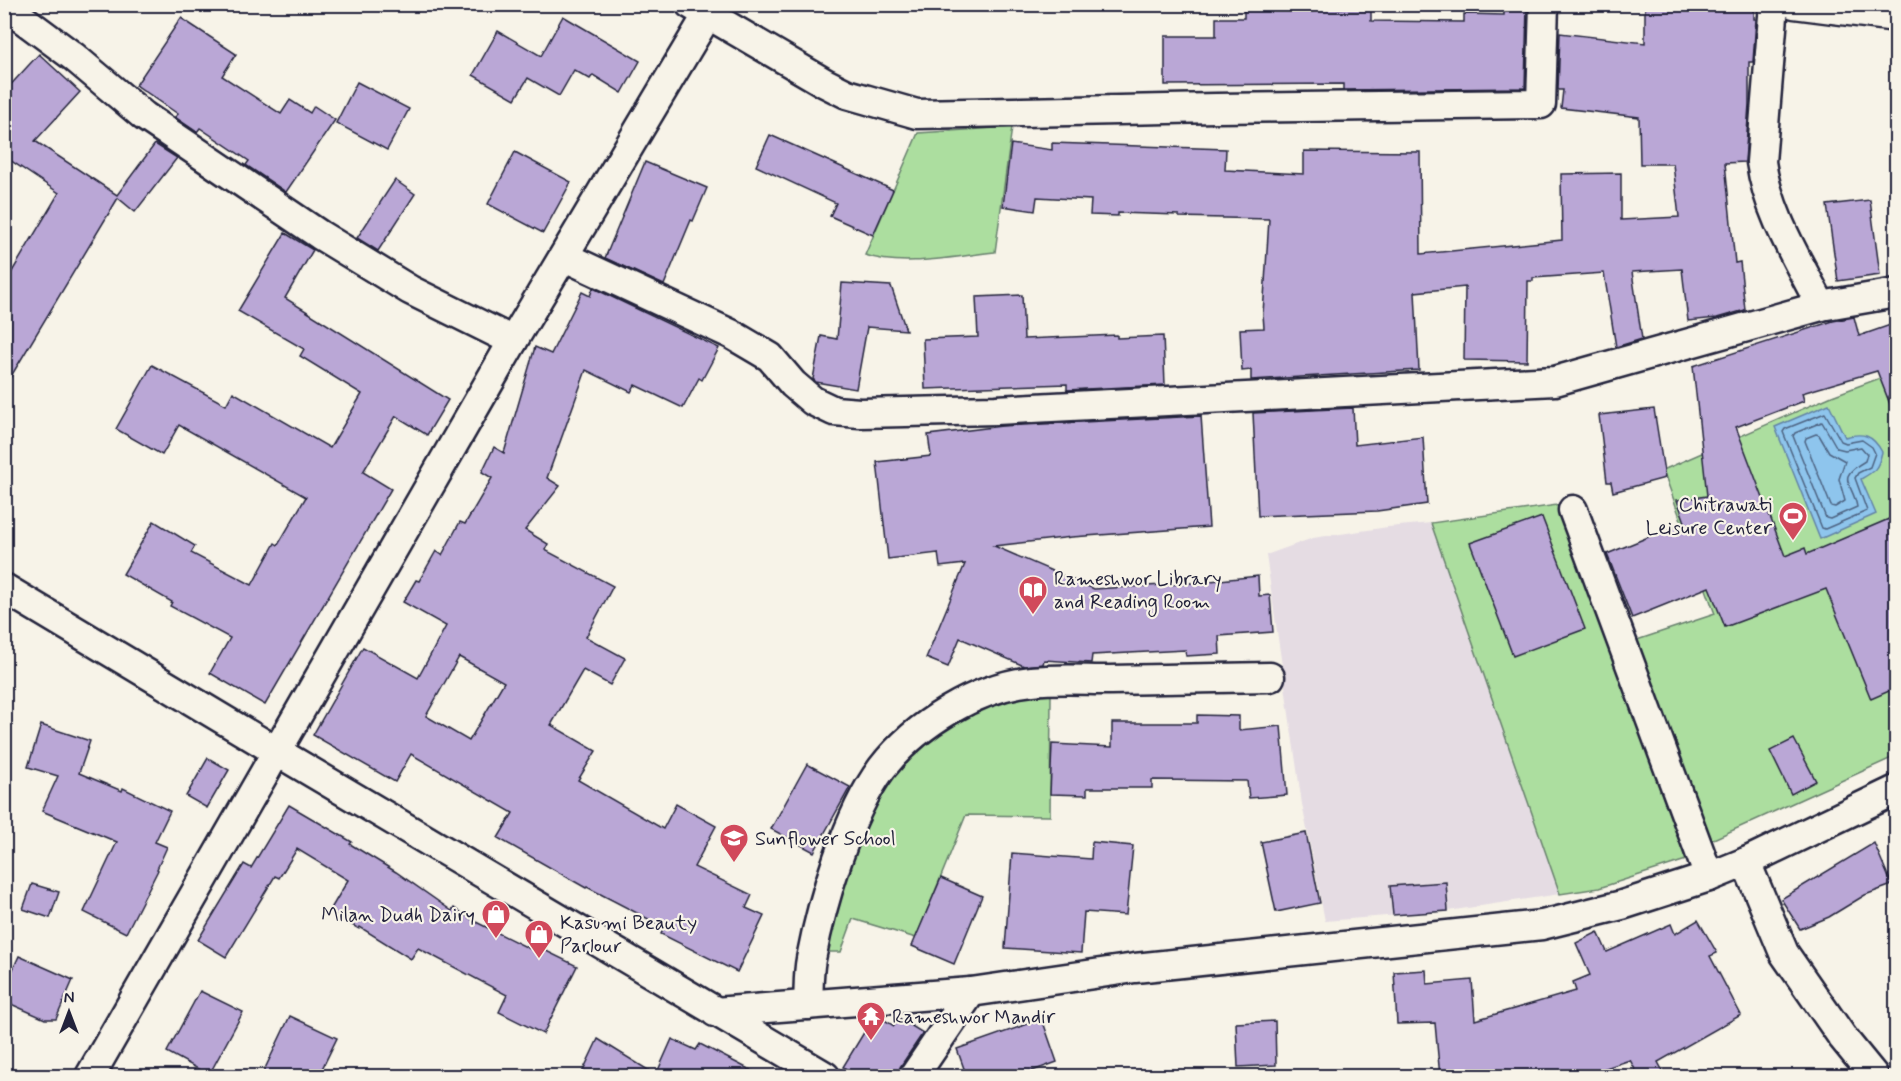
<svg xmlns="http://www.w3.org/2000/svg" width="1901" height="1081" viewBox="0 0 1901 1081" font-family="Mynerve,sans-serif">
<rect width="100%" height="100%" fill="#f7f3e8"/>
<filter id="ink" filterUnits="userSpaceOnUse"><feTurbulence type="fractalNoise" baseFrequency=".0167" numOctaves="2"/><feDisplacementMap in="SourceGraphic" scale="12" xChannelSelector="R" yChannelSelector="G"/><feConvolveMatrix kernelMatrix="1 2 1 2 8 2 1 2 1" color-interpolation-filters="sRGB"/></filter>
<g filter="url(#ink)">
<polygon fill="#e5dce3" points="1431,523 1560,894 1448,911 1325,921 1302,804 1266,555 1313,538 1388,527"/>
<g fill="#acde9f" stroke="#67806d" stroke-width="1.5">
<path d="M1012,127L995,252C955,256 903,268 865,255L918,133Z"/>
<polygon points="1896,372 1896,756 1707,842 1634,641 1715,614 1663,470 1832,396"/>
<polygon points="1557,505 1686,860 1599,888 1560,894 1431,523"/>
<polygon points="1025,695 1051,695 1050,816 966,815 916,938 853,919 841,952 823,952 831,916 874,799 906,761 932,737 977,708"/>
</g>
<path fill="#8ec5ed" stroke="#6384a6" stroke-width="1.5" d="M1829,404L1845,437C1863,432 1873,435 1882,452C1878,469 1875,471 1861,479L1876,514L1820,539L1775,427Z"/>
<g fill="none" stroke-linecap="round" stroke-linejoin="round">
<g stroke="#4d6382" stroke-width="1.5">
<polygon points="1825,413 1841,441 1846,443 1862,440 1872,447 1875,453 1870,467 1858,473 1855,478 1867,511 1825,529 1822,528 1783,432 1785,429"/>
<path d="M1822,422L1837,448L1845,450L1861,447L1867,454L1865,461C1834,479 1853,482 1857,507L1830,519L1826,518L1793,436L1795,433Z"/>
<polygon points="1816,434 1819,435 1829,452 1845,461 1839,479 1845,501 1835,507 1831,506 1805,441 1806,438"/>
</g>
</g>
<g fill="#baa7d6" stroke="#22223b" stroke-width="1.5" fill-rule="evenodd">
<polygon points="1504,4 1527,4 1525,88 1343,90 1343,84 1165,85 1165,36 1216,36 1216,18 1244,18 1244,7 1343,8 1343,6 1371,6 1371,21 1464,22 1464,14 1504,15"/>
<polygon points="1645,4 1754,4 1754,19 1756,19 1753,62 1749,62 1749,104 1745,162 1725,163 1735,263 1740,262 1745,310 1717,318 1688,321 1682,269 1632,272 1642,339 1616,347 1604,273 1533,278 1533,281 1528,281 1527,361 1464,360 1465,287 1415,292 1419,370 1251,380 1251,370 1242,371 1240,329 1264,328 1263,314 1269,219 1179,217 1179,215 1118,213 1118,216 1090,215 1091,200 1037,197 1035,211 1003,206 1011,144 1052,150 1052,143 1226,149 1225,170 1304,174 1304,151 1420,152 1421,254 1562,240 1561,174 1621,173 1621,220 1679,217 1673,164 1640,164 1639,117 1561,108 1563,90 1558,90 1560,33 1645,43"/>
<polygon points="563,16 640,61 622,93 593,75 590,79 574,70 559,96 528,78 515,99 473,75 498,31 541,56"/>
<polygon points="181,18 236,54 222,76 281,114 290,100 310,113 314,106 335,120 286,192 246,165 249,161 200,128 197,132 175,117 178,114 136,85"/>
<polygon points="39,54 80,92 35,141 117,195 155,144 177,158 135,212 118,198 4,388 4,285 59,193 4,156 4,92"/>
<polygon points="357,82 409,109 387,150 336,123"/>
<polygon points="770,135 893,190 873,235 830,216 836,203 756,166"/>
<polygon points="515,152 571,182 543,233 488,204"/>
<polygon points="645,162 707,188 693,221 691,220 664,285 605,258"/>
<polygon points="395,180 415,194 378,251 357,238"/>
<polygon points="1870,200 1880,275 1838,281 1827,205"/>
<polygon points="285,233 313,250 285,298 448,400 427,435 396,416 363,472 391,489 265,705 210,673 230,638 170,606 172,602 123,574 154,521 195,546 191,553 252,585 275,543 278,545 306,497 179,425 162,455 116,429 152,365 226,405 233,392 330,448 362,394 300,356 304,349 238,311"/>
<polygon points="842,283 891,286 906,330 867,327 856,389 816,382 813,379 821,336 837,339"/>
<path d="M593,288L719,348L702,380L699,378L683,408L635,385L631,392L586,370L547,478L560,486L525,530L548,544L545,550L613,586L586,637L625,658L610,685L583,670L551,725L596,751L578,780L663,829L676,804L716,826L694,867L752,895L746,908L764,916L737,972L661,934L664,927L587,887L586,888L498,838L513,813L411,754L395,782L313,735L363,647L418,678L446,626L403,602L416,580L419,581L436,551L442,555L460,522L465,524L492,478L482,472L494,447L504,453L535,347L551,354L582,292L590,296ZM459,657L504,682L469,741L426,716Z"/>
<polygon points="1022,295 1024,339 1117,335 1117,338 1163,336 1165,385 1067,390 1067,384 925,389 923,339 978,337 976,297"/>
<polygon points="1854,317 1859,336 1896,323 1896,417 1895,417 1877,371 1802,393 1804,401 1736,427 1785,556 1805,548 1807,554 1896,516 1896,688 1871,699 1826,589 1725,627 1709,587 1632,618 1607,554 1685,522 1677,500 1707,496 1693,366 1833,321"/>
<polygon points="1353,408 1355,445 1423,437 1427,504 1377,511 1258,516 1253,413"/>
<polygon points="1654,409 1665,478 1613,492 1611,482 1607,482 1599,415"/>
<polygon points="1201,416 1209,527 1072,537 994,546 1094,589 1181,584 1258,576 1259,596 1270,595 1273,632 1219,636 1220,654 1186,656 1185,650 1092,655 1091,663 1044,660 1043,664 1024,666 960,638 948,667 926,658 965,564 940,567 938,553 888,559 877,462 931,456 928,435 1002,426"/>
<polygon points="1542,517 1585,629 1513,656 1470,543"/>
<polygon points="1197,715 1239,716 1239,730 1281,726 1287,795 1249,798 1247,781 1152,780 1152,788 1087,788 1087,795 1050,794 1052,744 1112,747 1112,723 1197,723"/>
<polygon points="41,725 90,741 79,773 122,791 123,788 170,811 155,842 167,847 157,869 158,870 126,933 84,912 117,842 42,811 58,776 28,767"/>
<polygon points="1794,739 1816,781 1791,794 1770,751"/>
<polygon points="208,758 229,770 207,808 186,796"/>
<polygon points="807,764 850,787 814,852 771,829"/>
<polygon points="289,805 352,842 350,844 396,872 452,911 454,908 476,922 530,949 532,944 577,966 543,1034 499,1012 507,995 418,948 411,959 360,927 359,929 329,912 348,880 297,849 279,878 275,876 226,957 198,940 244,864 251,868"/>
<polygon points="1306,833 1320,903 1276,912 1261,842"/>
<polygon points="1092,842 1133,846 1126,915 1084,912 1081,953 1005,948 1012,853 1091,859"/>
<polygon points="1874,843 1892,885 1865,895 1829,917 1800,929 1781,899"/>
<polygon points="941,878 982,896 954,964 912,946"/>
<polygon points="1446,882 1448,911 1393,915 1390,886"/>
<polygon points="32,884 59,892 50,918 23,909"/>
<polygon points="1698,920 1717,953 1710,956 1741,1015 1658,1062 1666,1077 1639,1077 1630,1060 1579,1077 1440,1077 1435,1023 1397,1024 1394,972 1426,970 1427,984 1472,980 1475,1020 1576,991 1573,982 1590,975 1576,943 1598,932 1607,952 1671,924 1675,934"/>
<polygon points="19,956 73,980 56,1019 45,1019 4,1001 4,989"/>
<polygon points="200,991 243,1012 209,1075 167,1052"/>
<polygon points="290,1016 337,1038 318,1077 261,1077"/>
<polygon points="874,1016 878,1016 894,1026 899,1018 923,1033 900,1067 898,1077 859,1077 843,1067"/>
<polygon points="1042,1019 1057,1062 1016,1077 967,1077 957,1049"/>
<polygon points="1275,1021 1276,1065 1238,1067 1236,1023"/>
<polygon points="598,1039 656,1075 672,1039 696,1050 700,1044 764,1077 580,1077"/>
</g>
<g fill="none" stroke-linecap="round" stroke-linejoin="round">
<g stroke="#22223b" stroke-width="33">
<g id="street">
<polyline points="690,4 825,83 847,94 917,114 1216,108 1541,104 1544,4"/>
<path d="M1774,4L1761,162C1768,213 1798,260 1821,306"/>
<polyline points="1794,4 1896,17"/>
<polyline points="4,5 74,57 144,116 320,235 410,290 513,341"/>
<polyline points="565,257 731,334 770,357 793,384 813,401 834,411 860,413 996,410 1555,381 1821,306 1896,293"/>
<polyline points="1573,510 1709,877"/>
<polyline points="4,588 276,751 825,1076"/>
<polyline points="1746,862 1784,953 1843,1038 1874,1076"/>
<path d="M808,1005C809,990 808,974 811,959C822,902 847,815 882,768C916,724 977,687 1032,681C1058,678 1084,680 1110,680C1163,679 1216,678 1270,677"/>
<polyline points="715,1012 971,992 1135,968 1542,925 1622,905 1709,877 1746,862 1896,790"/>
<polyline points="90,1076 513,341 714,4"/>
<polyline points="914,1076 971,992"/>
</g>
</g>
<use href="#street" stroke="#f7f3e8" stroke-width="28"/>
</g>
</g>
<defs>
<g id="stadium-pin" transform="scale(1.5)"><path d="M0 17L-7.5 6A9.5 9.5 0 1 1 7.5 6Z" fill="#d1495b" stroke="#f7f3e8"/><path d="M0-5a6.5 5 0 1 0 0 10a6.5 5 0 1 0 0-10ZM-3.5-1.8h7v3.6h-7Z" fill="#fff"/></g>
<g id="library-pin" transform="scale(1.5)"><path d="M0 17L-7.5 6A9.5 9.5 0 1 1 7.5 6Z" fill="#d1495b" stroke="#f7f3e8"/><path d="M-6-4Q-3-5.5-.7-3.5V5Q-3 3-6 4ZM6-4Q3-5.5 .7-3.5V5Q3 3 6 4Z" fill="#fff"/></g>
<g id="school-pin" transform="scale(1.5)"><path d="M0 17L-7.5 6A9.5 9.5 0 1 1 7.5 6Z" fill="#d1495b" stroke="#f7f3e8"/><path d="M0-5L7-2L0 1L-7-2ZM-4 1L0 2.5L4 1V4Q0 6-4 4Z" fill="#fff"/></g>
<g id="shop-pin" transform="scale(1.5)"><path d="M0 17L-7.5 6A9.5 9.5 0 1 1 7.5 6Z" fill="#d1495b" stroke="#f7f3e8"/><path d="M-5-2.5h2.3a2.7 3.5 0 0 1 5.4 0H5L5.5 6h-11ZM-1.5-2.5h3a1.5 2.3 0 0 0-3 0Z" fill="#fff"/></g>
<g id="temple-pin" transform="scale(1.5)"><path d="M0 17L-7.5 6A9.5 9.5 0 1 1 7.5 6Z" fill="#d1495b" stroke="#f7f3e8"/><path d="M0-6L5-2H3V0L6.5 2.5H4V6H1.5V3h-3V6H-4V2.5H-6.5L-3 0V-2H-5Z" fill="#fff"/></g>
</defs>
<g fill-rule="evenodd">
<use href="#stadium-pin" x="1793" y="516"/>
<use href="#library-pin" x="1033" y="590"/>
<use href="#school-pin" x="734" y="838"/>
<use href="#shop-pin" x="496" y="914"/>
<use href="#shop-pin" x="539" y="934"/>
<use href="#temple-pin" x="871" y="1016"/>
</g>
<g text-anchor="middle" stroke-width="4.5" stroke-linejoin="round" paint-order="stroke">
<g font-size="20" fill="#22223b" stroke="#f7f3e8" text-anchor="start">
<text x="1772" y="511" text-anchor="end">Chitrawati<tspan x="1772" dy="23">Leisure Center</tspan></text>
<text x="1054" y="585">Rameshwor Library<tspan x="1054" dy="23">and Reading Room</tspan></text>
<text x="755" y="845">Sunflower School</text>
<text x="475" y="921" text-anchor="end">Milan Dudh Dairy</text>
<text x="560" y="929">Kasumi Beauty<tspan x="560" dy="23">Parlour</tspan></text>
<text x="892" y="1023">Rameshwor Mandir</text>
</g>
</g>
<rect width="1901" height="1081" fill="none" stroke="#f7f3e8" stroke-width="24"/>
<rect x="12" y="12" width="1877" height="1057" fill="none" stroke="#22223b" stroke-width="2" filter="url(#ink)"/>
<g transform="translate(69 1012)" stroke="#f7f3e8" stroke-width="4.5" paint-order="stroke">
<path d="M0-4.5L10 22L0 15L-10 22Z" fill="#22223b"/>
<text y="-9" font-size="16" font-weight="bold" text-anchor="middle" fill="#22223b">N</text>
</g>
</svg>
